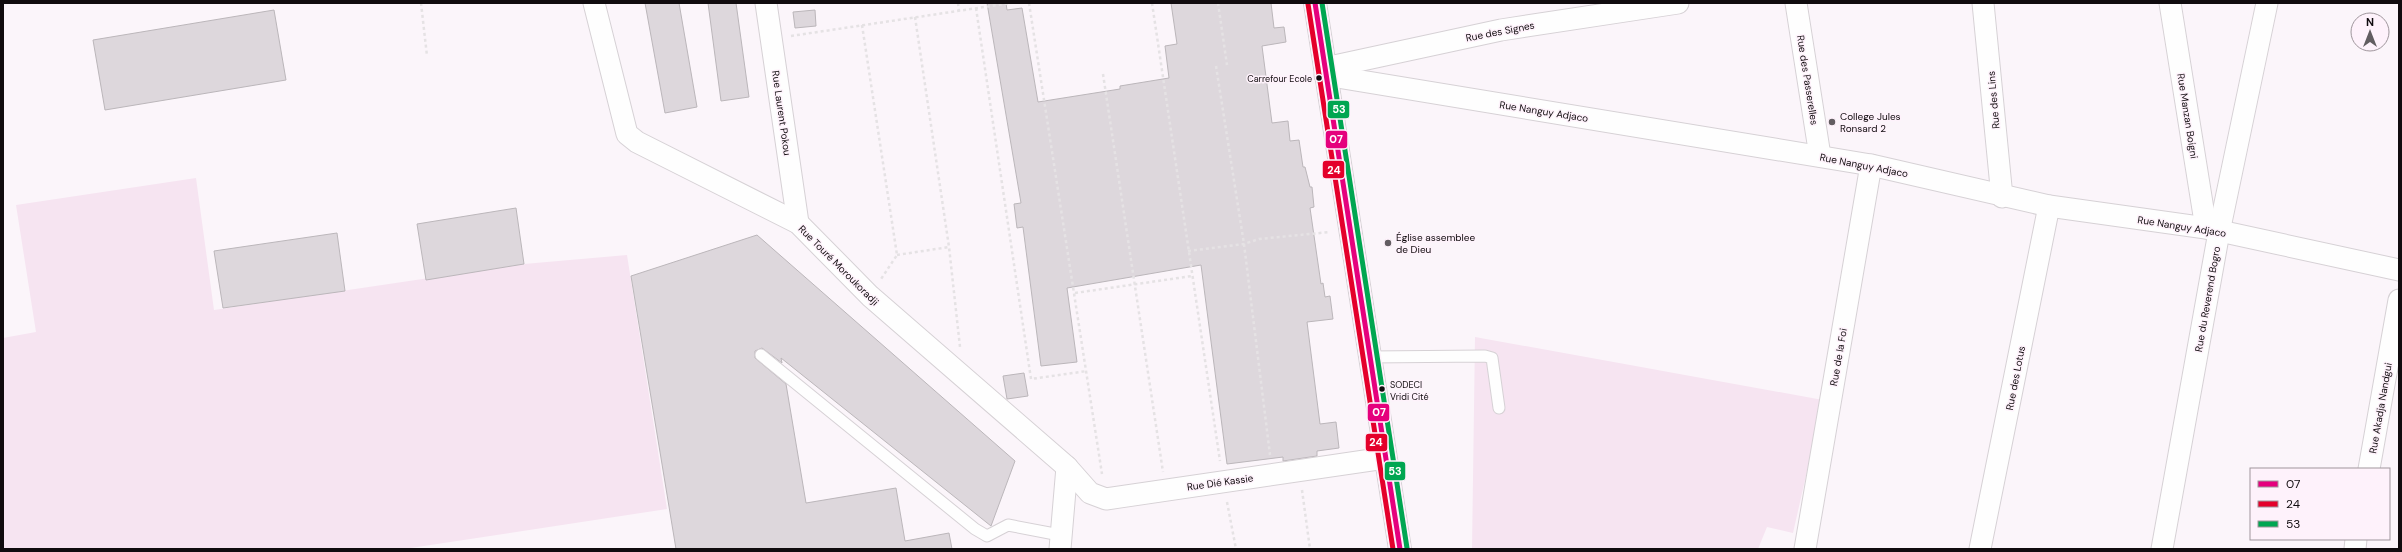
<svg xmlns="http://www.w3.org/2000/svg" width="2402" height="552" viewBox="0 0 2402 552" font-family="'DM Sans',sans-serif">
<rect width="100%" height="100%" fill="#fbf5fa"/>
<g fill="#f6e4f1">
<polygon points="196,178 214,310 524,264 627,255 667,509 404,549 3,549 3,338 36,332 16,205"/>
<polygon points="1475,337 1823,400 1793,533 1767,527 1758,549 1472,549"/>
</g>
<g fill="#ddd7dc" stroke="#bbb6ba">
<polygon points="645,3 679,3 697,107 665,113"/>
<polygon points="708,3 736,3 749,97 721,101"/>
<polygon points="987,3 1006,3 1007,10 1022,8 1038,102 1120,89 1120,86 1169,78 1165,46 1177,44 1171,3 1271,3 1274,28 1284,27 1286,42 1262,46 1272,123 1288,121 1290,141 1299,140 1303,167 1305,167 1310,187 1312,187 1314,207 1310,208 1321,284 1323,283 1325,297 1330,296 1333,319 1307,322 1320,424 1336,422 1339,448 1317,451 1317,456 1283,461 1283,457 1227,464 1201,265 1067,288 1077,362 1041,366 1023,227 1017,228 1014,204 1021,203"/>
<polygon points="274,10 286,80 105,110 93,40"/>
<polygon points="815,10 816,26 795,28 793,12"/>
<polygon points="516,208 524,264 426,280 417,224"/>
<polygon points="337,233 345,291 223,308 214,251"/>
<polygon points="757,235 1015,461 991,526 781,358 782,363 762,348 755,351 755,358 786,384 806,503 896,488 905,541 949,533 952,549 676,549 631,276"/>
<polygon points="1024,373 1028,396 1007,399 1003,376"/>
</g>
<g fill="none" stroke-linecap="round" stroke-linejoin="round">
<g stroke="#d6d1d5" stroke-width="13">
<g id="service">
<polyline points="761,355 975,529 987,536 1008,525 1060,535"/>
<polyline points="1369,357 1485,356 1492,358 1499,408"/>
</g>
</g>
<g stroke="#d6d1d5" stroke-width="23">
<g id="minor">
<polyline points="594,3 627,134 637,142 798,223 870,296 1067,467 1060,549"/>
<polyline points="766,3 798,223"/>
<polyline points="1796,3 1820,156"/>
<polyline points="1983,3 2002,197"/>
<polyline points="2170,3 2206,228"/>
<polyline points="1325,68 1501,30 1678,3"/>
<polyline points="1325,75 1871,165 2049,206 2206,228 2399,270"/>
<polyline points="1067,467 1090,493 1106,499 1385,458"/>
<polyline points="2369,469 2399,300"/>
<polyline points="1805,549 1871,165"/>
<polyline points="1980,549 2049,206"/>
<polyline points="2162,549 2219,232 2267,3"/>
<polyline points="2355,549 2356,539"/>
</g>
</g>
<g stroke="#d6d1d5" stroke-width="24">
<polyline id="tertiary" points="1315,3 1400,549"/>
</g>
<g stroke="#e5e2e4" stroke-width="2.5" stroke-dasharray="3 3" stroke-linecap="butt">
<polyline points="421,3 427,56"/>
<polyline points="958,3 959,11"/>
<polyline points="1029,3 1102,474"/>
<polyline points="1152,3 1220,461"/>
<polyline points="1218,3 1227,65"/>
<polyline points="976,8 1031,379 1087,371"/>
<polyline points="915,17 949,247 960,347"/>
<polyline points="862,25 897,255 881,279"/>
<polyline points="791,36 1011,3"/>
<polyline points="1216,66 1244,244 1270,455"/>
<polyline points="1103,74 1163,472"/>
<polyline points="1188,251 1244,244 1259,239 1330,232"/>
<polyline points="897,255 949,247"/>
<polyline points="1075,293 1192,276"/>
<polyline points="1302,490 1310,549"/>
<polyline points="1227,502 1236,549"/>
</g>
<use href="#service" stroke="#fefefe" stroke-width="11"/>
<use href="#minor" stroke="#fefefe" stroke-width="21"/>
<use href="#tertiary" stroke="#fefefe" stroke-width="22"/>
<g stroke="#fef2fb" stroke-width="8">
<polyline id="bus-1" points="1315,3 1400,549"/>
</g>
<g stroke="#fef2fb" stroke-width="8">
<polyline id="bus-2" points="1308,4 1393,549"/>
</g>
<g stroke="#fef2fb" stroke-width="8">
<polyline id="bus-3" points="1322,3 1407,548"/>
</g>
<use href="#bus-1" stroke="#e5007d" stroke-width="5"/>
<use href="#bus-2" stroke="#e4002b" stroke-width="5"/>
<use href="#bus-3" stroke="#00a651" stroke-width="5"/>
</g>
<g fill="#100b0e" stroke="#fef2fb" stroke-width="1.5">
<circle cx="1319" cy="78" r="3.5"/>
<circle cx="1382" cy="389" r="3.5"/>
</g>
<g fill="#625d61" stroke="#fef2fb" stroke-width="1.5">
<circle cx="1832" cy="122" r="4"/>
<circle cx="1388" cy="243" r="4"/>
</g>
<g text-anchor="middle" stroke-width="3" stroke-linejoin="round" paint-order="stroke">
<g font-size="9" fill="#100b0e" stroke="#fef2fb" text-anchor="end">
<text x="1312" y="82">Carrefour Ecole</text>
<text x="1390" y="388" text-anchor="start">SODECI<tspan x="1390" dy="12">Vridi Cité</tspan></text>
</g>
<g font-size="10" fill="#100b0e" stroke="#fef2fb">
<text transform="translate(1500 31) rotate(-11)" y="4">Rue des Signes</text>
<text transform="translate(1808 80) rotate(81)" y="4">Rue des Passerelles</text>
<text transform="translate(1993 100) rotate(-95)" y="4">Rue des Lins</text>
<text transform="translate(1544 111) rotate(9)" y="4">Rue Nanguy Adjaco</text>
<text transform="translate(782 113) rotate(82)" y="4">Rue Laurent Pokou</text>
<text transform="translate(2188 116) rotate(81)" y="4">Rue Manzan Boigni</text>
<text transform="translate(1864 165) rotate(11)" y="4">Rue Nanguy Adjaco</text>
<text transform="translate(2182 226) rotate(9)" y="4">Rue Nanguy Adjaco</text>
<text transform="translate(839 265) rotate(45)" y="4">Rue Touré Moroukoradji</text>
<text transform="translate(2207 299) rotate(-80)" y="4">Rue du Reverend Bogro</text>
<text transform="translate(1838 357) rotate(-80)" y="4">Rue de la Foi</text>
<text transform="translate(2015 378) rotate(-79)" y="4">Rue des Lotus</text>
<text transform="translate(2380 408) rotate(-80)" y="4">Rue Akadja Nandgui</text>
<text transform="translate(1220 482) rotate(-8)" y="4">Rue Dié Kassie</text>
</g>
<g font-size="10" fill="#100b0e" stroke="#fef2fb" text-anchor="start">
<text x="1840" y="120">College Jules<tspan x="1840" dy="12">Ronsard 2</tspan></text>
<text x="1396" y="241">Église assemblee<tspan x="1396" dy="12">de Dieu</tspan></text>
</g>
</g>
<g stroke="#fef2fb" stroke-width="1.5">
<rect x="1327" y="100" width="23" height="19" rx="4" fill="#00a651"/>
<rect x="1325" y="130" width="23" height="19" rx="4" fill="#e5007d"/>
<rect x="1322" y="160" width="23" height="19" rx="4" fill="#e4002b"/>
<rect x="1367" y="403" width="23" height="19" rx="4" fill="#e5007d"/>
<rect x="1365" y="433" width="23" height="19" rx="4" fill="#e4002b"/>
<rect x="1384" y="461" width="22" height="20" rx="4" fill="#00a651"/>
</g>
<g font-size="11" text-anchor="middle" font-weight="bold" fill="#fff">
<text x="1339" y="113">53</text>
<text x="1336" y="143">07</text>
<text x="1334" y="174">24</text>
<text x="1379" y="416">07</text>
<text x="1376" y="446">24</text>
<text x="1395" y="475">53</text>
</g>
<rect width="2402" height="552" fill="none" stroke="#100b0e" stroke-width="8"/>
<rect x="2250" y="468" width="140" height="72" fill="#fef2fb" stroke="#9f969c"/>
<rect x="2258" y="481" width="20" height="6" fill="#e5007d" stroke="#9f969c"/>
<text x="2286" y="488" font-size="12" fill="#100b0e">07</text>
<rect x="2258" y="501" width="20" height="6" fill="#e4002b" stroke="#9f969c"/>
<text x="2286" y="508" font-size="12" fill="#100b0e">24</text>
<rect x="2258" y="521" width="20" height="6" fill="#00a651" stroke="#9f969c"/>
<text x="2286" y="528" font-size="12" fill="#100b0e">53</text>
<g transform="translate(2370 32)"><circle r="19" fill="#fef2fb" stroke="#9f969c"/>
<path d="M0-3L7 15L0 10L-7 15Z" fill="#625d61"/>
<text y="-6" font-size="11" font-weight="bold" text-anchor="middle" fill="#100b0e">N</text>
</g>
</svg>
